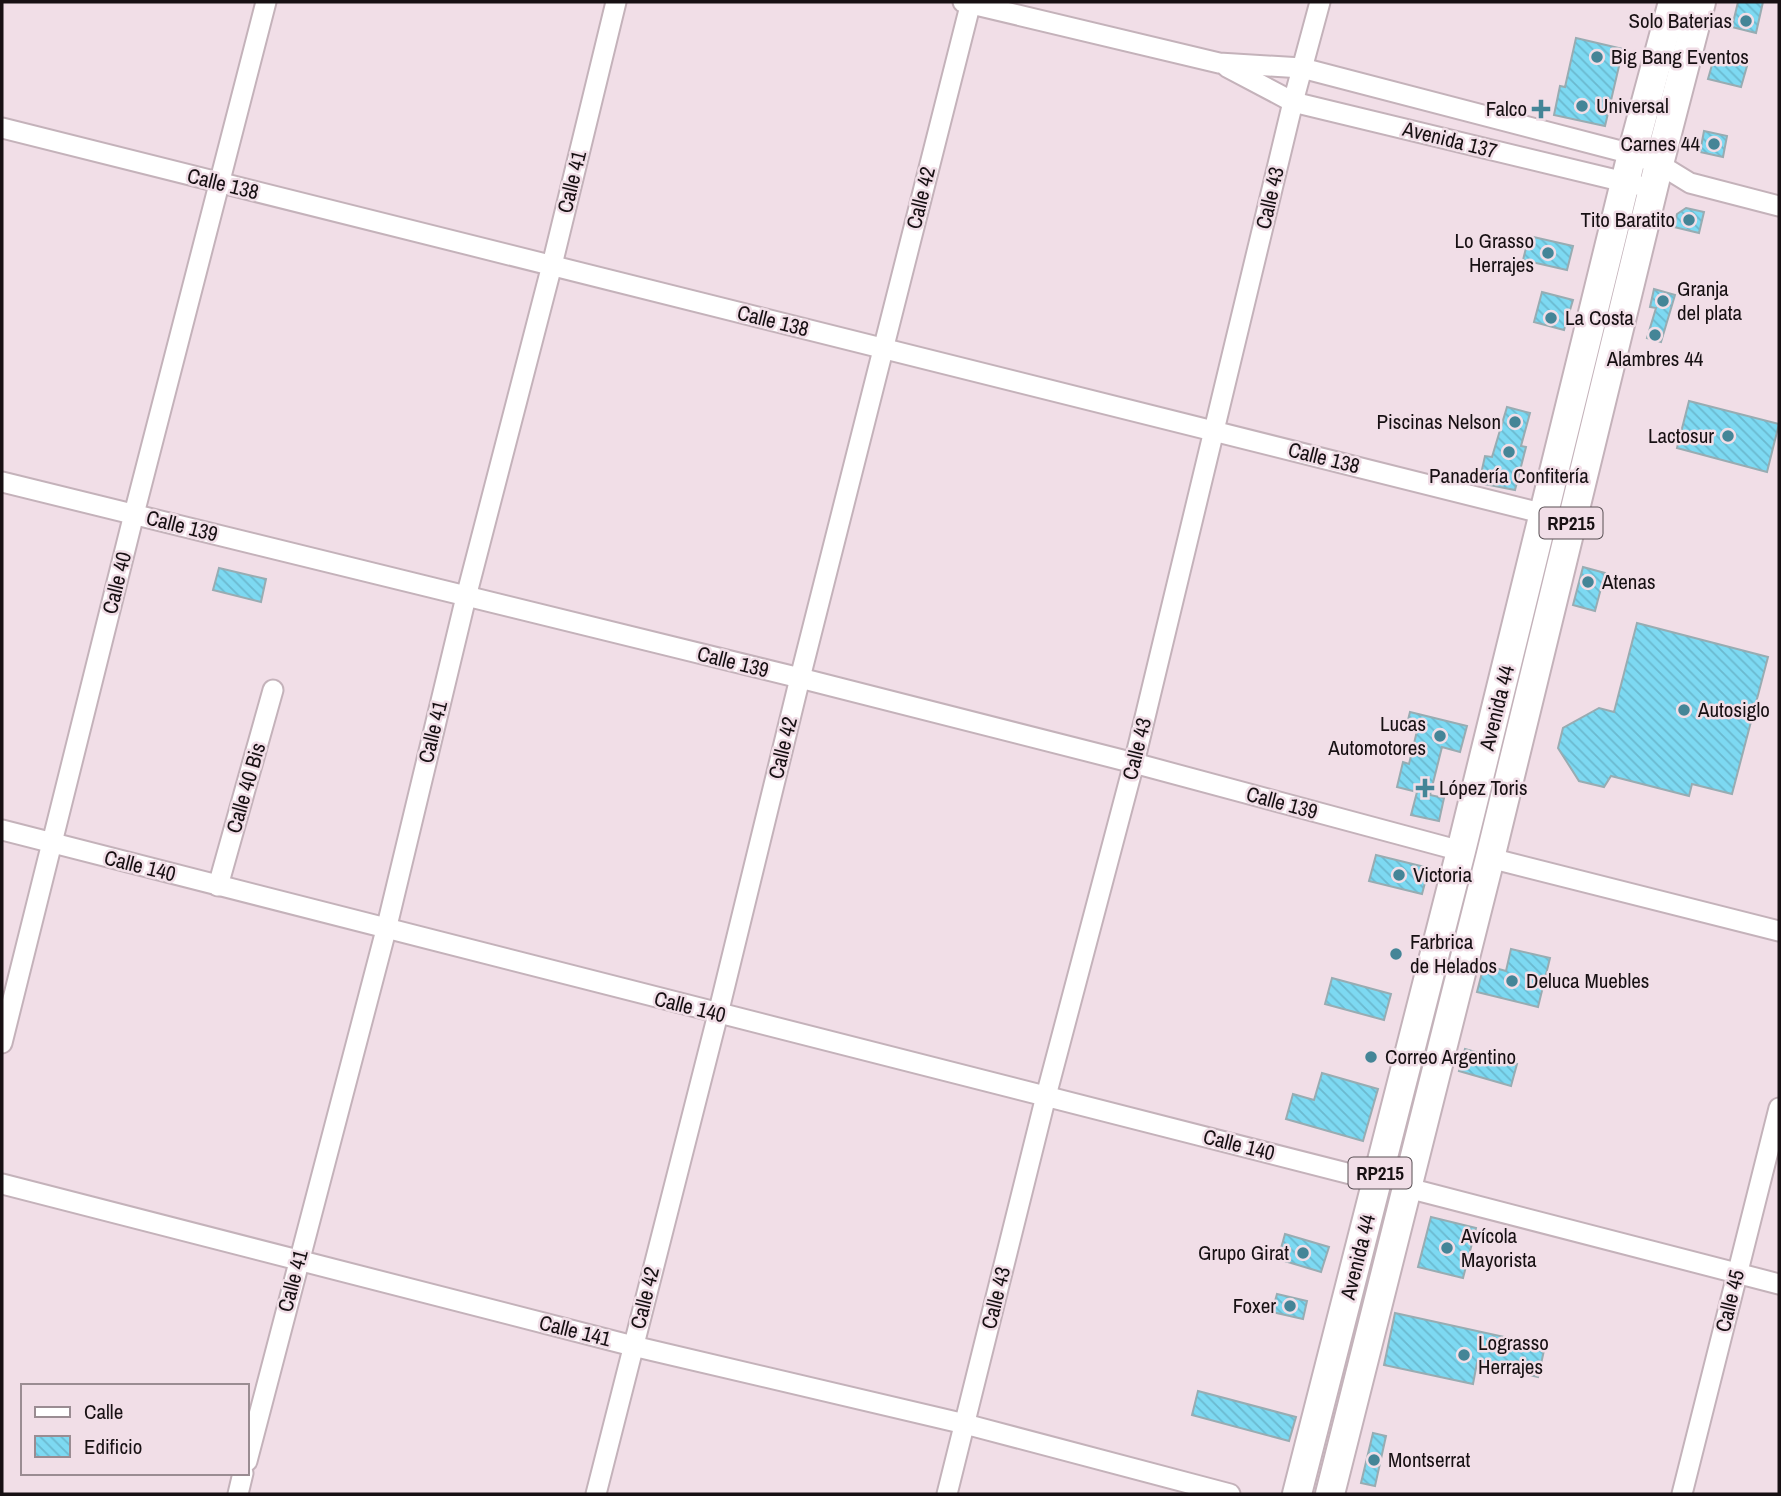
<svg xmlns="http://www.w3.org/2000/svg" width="1781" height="1496" viewBox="0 0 1781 1496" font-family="'Archivo Narrow',sans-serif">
<defs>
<pattern id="building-back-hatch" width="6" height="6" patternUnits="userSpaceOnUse" patternTransform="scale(1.75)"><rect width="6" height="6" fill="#7dd9f2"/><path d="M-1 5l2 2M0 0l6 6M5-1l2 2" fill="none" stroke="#6bb9cf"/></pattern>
</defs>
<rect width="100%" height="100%" fill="#f1dee7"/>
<g fill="url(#building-back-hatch)" stroke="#98acb2" stroke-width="2">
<polygon points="1738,2 1763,2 1756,33 1732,27"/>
<polygon points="1576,38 1623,49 1605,126 1554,115 1560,86 1565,87"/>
<polygon points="1714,58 1747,66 1741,87 1708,79"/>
<polygon points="1704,131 1727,136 1723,157 1700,152"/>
<polygon points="1686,208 1704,212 1699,233 1674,227 1677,214"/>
<polygon points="1529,236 1573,246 1567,270 1523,260"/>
<polygon points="1654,289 1675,295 1661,342 1647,338 1656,308 1650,307"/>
<polygon points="1542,292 1573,300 1564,330 1534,322"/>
<polygon points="1689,401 1779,424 1767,472 1677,448"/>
<polygon points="1507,407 1530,413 1521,446 1526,447 1515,490 1479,483 1485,456 1492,457"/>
<polygon points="1583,567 1605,573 1595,611 1573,605"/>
<polygon points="219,568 266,579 261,602 213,590"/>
<polygon points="1637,623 1768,657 1732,794 1692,784 1689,796 1611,776 1604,787 1579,781 1558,748 1563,728 1599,708 1614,712"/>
<polygon points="1410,712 1467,726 1460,752 1442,747 1430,795 1444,798 1439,821 1411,815 1417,792 1397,787 1403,762 1409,764 1417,731 1406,728"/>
<polygon points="1376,855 1429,868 1422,894 1369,881"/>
<polygon points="1511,949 1550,958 1538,1007 1477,992 1484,965 1506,971"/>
<polygon points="1332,978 1391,994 1384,1020 1325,1004"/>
<polygon points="1465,1049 1517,1064 1511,1086 1459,1071"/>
<polygon points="1322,1073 1378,1089 1363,1141 1286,1119 1293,1094 1314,1100"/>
<polygon points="1431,1217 1476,1228 1463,1278 1418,1267"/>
<polygon points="1285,1234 1329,1247 1321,1272 1278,1259"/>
<polygon points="1277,1294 1307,1301 1303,1319 1272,1312"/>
<polygon points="1395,1313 1545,1346 1538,1377 1477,1363 1473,1384 1384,1365"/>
<polygon points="1198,1391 1296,1417 1289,1441 1192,1415"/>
<polygon points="1373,1433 1386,1436 1375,1486 1361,1483"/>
</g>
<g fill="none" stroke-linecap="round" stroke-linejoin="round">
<g stroke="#c4b2ba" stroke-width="23">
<g id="minor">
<polyline points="963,2 1219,63 1302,68 1632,154 1659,164 1690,183 1779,206"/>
<polyline points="1227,67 1293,102 1637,185"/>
<polyline points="2,128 1545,514"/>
<polyline points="2,482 800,678 1134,763 1461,851"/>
<polyline points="2,830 1378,1181"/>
<polyline points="1490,858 1779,931"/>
<polyline points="218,886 273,690"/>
<polyline points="2,1043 134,514 266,2"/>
<polyline points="2,1184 633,1346 965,1424 1230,1494"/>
<polyline points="1408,1188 1779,1284"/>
<polyline points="247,1461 386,930 466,597 552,265 616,2"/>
<polyline points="238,1494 243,1473"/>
<polyline points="596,1494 718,1014 800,678 971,2"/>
<polyline points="947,1494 1046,1096 1134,763 1293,102 1320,2"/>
<polyline points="1682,1494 1779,1108"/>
</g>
</g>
<g stroke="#c4b2ba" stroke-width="32">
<g id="highway">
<polyline points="1297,1494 1461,851 1632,154 1673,2"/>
<polyline points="1330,1494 1490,858 1659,164 1701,2"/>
</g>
</g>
<use href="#minor" stroke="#fff" stroke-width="19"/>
<use href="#highway" stroke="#fff" stroke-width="28"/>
</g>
<g fill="#448597" stroke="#f1dee7" stroke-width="2.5">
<circle cx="1746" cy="21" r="7"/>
<circle cx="1597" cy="57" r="7"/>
<circle cx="1582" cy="106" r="7"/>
<path d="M1537.5 98.5h7v7h7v7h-7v7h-7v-7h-7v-7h7z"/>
<circle cx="1714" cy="144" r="7"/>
<circle cx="1689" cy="220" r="7"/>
<circle cx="1548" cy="253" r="7"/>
<circle cx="1663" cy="301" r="7"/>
<circle cx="1551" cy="318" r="7"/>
<circle cx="1655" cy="335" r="7"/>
<circle cx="1515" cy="422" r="7"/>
<circle cx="1728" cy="436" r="7"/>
<circle cx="1509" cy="452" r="7"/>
<circle cx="1588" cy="582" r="7"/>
<circle cx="1684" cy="710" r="7"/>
<circle cx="1440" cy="736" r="7"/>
<path d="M1421.5 777.5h7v7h7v7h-7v7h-7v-7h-7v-7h7z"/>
<circle cx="1399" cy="875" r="7"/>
<circle cx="1396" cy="954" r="7"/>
<circle cx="1512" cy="981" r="7"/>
<circle cx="1371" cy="1057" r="7"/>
<circle cx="1447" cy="1248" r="7"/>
<circle cx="1303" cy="1253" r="7"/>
<circle cx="1290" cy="1306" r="7"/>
<circle cx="1464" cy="1355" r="7"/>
<circle cx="1374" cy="1460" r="7"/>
</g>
<g text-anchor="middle" stroke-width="5" stroke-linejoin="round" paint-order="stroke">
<g fill="#f1dee7" stroke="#584e53" stroke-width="2">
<rect x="1539.5" y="507.5" width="63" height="31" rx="5"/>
<rect x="1348.5" y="1157.5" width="63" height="31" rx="5"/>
</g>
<g font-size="19" font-weight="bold" fill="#171013">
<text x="1571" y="530">RP215</text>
<text x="1380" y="1180">RP215</text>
</g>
<g font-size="21" fill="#171013" stroke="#f1dee7" text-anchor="start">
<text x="1732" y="28" text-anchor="end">Solo Baterias</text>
<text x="1611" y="64">Big Bang Eventos</text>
<text x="1596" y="113">Universal</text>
<text x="1527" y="116" text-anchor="end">Falco</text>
<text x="1700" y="151" text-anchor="end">Carnes 44</text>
<text x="1675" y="227" text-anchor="end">Tito Baratito</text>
<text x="1534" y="248" text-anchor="end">Lo Grasso<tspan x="1534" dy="24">Herrajes</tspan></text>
<text x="1677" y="296">Granja<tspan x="1677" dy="24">del plata</tspan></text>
<text x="1565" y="325">La Costa</text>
<text x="1655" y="366" text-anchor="middle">Alambres 44</text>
<text x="1501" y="429" text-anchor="end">Piscinas Nelson</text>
<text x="1714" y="443" text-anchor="end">Lactosur</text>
<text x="1509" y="483" text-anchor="middle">Panadería Confitería</text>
<text x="1602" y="589">Atenas</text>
<text x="1698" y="717">Autosiglo</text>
<text x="1426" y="731" text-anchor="end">Lucas<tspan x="1426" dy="24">Automotores</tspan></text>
<text x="1439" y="795">López Toris</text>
<text x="1413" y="882">Victoria</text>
<text x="1410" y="949">Farbrica<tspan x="1410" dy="24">de Helados</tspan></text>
<text x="1526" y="988">Deluca Muebles</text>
<text x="1385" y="1064">Correo Argentino</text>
<text x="1461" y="1243">Avícola<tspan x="1461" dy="24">Mayorista</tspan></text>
<text x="1289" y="1260" text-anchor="end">Grupo Girat</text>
<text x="1276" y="1313" text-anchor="end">Foxer</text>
<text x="1478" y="1350">Lograsso<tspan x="1478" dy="24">Herrajes</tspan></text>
<text x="1388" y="1467">Montserrat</text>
</g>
<g font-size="21" fill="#171013" stroke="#f1dee7">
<text transform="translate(1450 140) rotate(14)" y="7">Avenida 137</text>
<text transform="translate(572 182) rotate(-76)" y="7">Calle 41</text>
<text transform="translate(223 184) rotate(14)" y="7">Calle 138</text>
<text transform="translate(921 198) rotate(-76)" y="7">Calle 42</text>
<text transform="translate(1270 198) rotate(-77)" y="7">Calle 43</text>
<text transform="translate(773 321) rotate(14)" y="7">Calle 138</text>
<text transform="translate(1324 458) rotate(14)" y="7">Calle 138</text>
<text transform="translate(182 526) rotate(14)" y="7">Calle 139</text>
<text transform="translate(117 583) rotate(-76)" y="7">Calle 40</text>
<text transform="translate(733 662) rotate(14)" y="7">Calle 139</text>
<text transform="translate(1497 708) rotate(-76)" y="7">Avenida 44</text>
<text transform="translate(433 732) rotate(-76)" y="7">Calle 41</text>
<text transform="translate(783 748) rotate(-76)" y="7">Calle 42</text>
<text transform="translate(1137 749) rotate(-76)" y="7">Calle 43</text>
<text transform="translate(246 788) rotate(-74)" y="7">Calle 40 Bis</text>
<text transform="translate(1282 803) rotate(15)" y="7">Calle 139</text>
<text transform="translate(140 866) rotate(14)" y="7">Calle 140</text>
<text transform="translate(690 1007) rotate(14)" y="7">Calle 140</text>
<text transform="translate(1239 1145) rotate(14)" y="7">Calle 140</text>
<text transform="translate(1358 1257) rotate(-76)" y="7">Avenida 44</text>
<text transform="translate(293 1281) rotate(-75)" y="7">Calle 41</text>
<text transform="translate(645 1298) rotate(-76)" y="7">Calle 42</text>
<text transform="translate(996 1298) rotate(-76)" y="7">Calle 43</text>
<text transform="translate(1730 1301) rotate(-76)" y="7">Calle 45</text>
<text transform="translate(575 1331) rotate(14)" y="7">Calle 141</text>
</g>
</g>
<rect width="1781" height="1496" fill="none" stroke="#171013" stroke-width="7"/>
<rect x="21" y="1384" width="228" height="91" fill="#f1dee7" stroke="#9a8c92" stroke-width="2"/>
<rect x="35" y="1407" width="35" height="10" fill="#ffffff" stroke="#9a8c92" stroke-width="2"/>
<text x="84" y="1419" font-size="21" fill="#171013">Calle</text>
<rect x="35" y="1436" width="35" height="21" fill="url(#building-back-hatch)" stroke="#9a8c92" stroke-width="2"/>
<text x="84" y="1454" font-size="21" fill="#171013">Edificio</text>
</svg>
